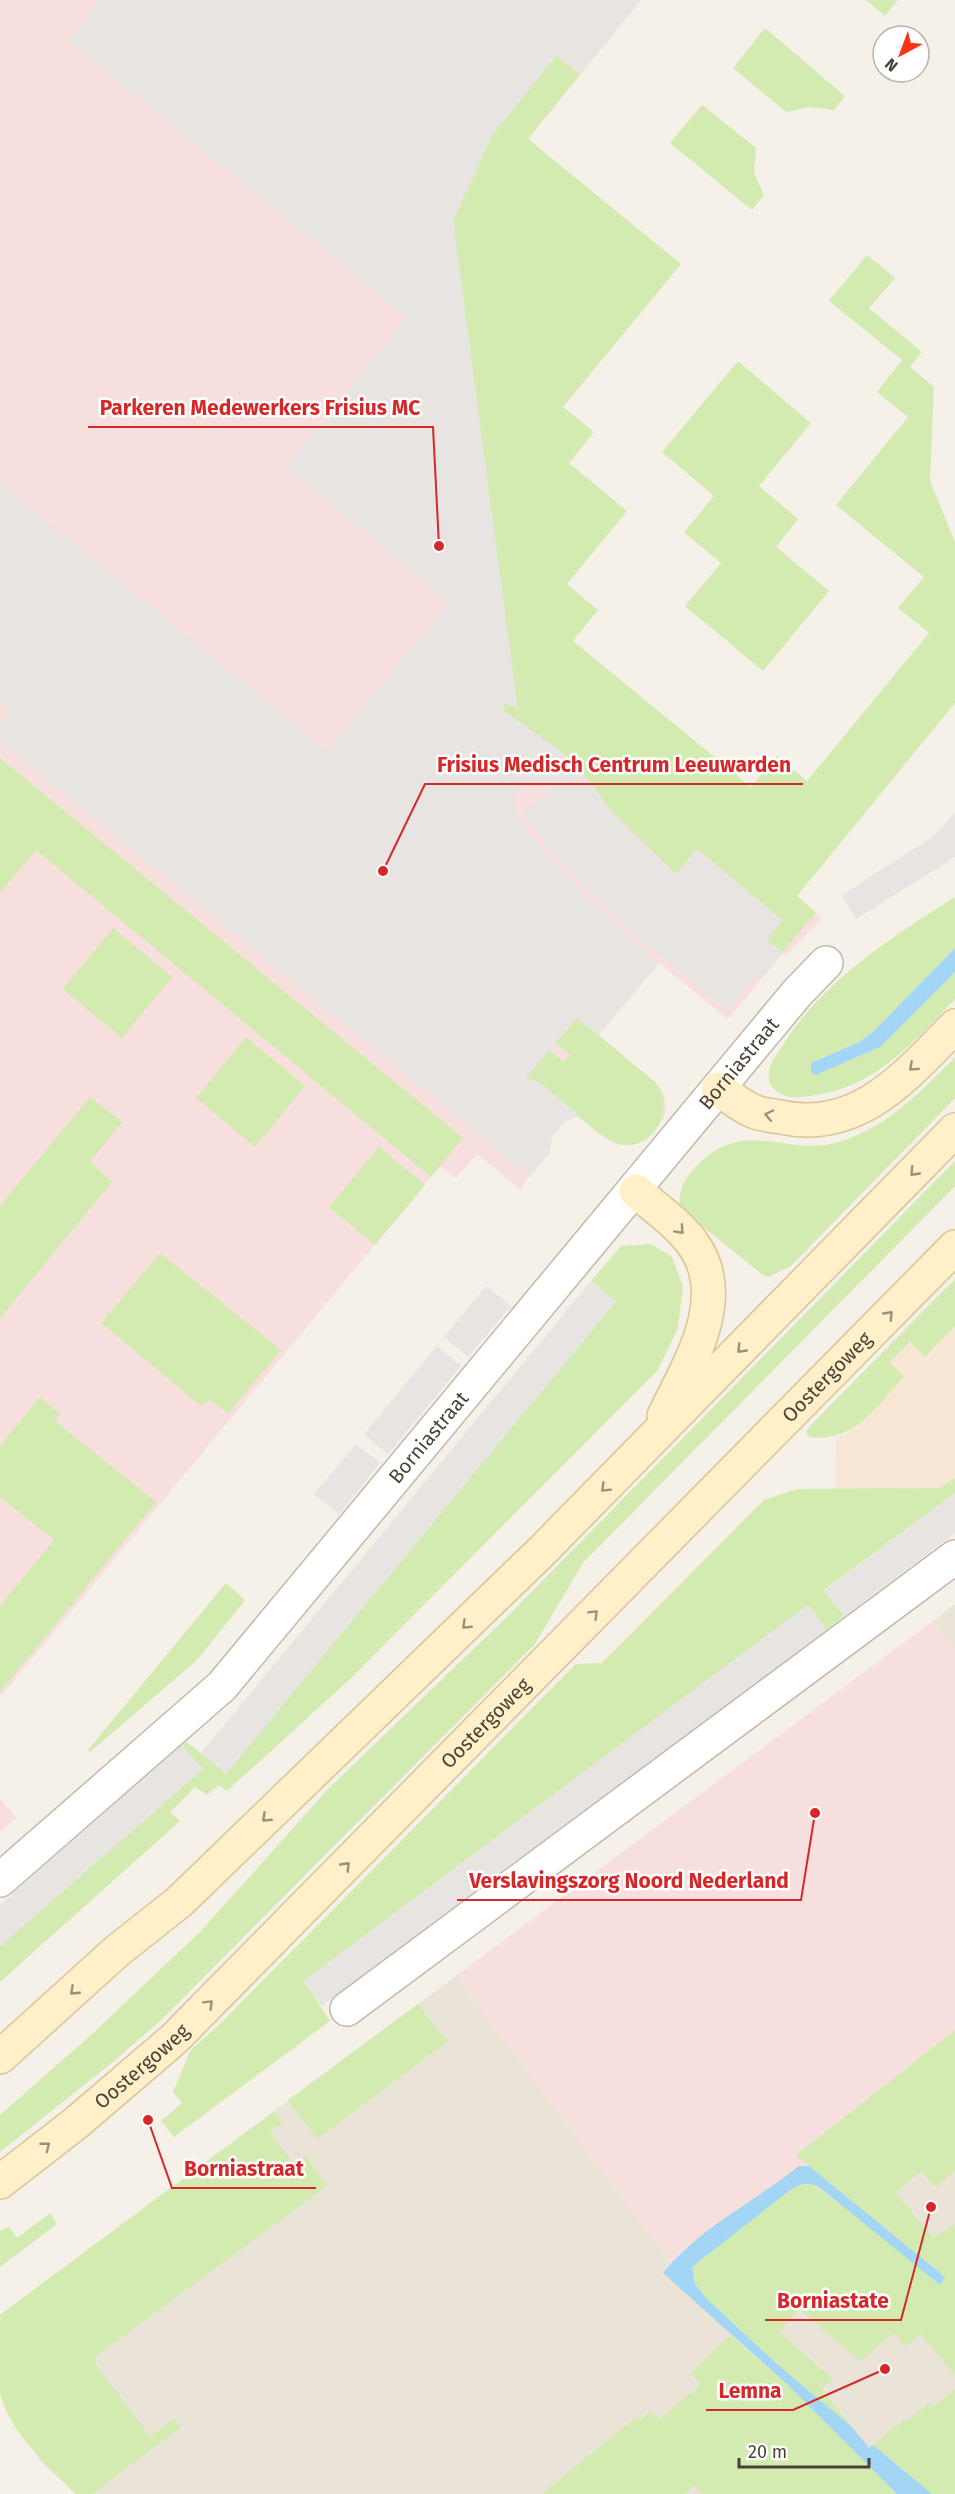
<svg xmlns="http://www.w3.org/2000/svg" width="955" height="2494" viewBox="0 0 955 2494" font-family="'Fira Sans',sans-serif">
<rect width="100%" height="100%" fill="#f5f1e9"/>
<g fill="#eae3d7">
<polygon points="955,1604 955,1650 933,1621"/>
<polygon points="456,1976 671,2263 955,2030 955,2494 76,2494 40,2461 22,2434 0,2393 0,2315"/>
</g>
<polygon fill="#f8e7d4" points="955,1326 955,1480 923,1502 835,1503 836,1438 846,1434 904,1377 890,1362 910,1342 925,1357"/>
<g fill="#f6dfdc">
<polygon points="0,0 478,0 459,272 518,709 797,896 822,918 786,956 783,953 728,1019 659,963 599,1035 655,1082 663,1093 666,1107 664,1118 646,1140 636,1144 619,1145 608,1140 580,1116 565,1121 552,1136 550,1152 520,1189 477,1154 456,1178 440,1166 0,1697"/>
<polygon points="933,1621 955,1650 955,2030 796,2155 809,2166 799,2166 775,2187 690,2244 671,2263 456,1976"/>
<polygon points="0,1798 16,1818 0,1832"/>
</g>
<g fill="#d3ebb0">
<polygon points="866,0 898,0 885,16"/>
<polygon points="765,28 845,96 834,110 810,107 786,112 733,68"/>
<polygon points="557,54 580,75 528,139 681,264 563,407 594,432 569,463 627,511 567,584 598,610 573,641 751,787 777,756 807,781 929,633 898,608 924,577 836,505 908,417 877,392 902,360 829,301 867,255 895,278 869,308 922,352 910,367 934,387 930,481 955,542 955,703 797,896 816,913 782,952 767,940 782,920 697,849 676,874 612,812 574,761 504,711 503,702 517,709 453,221 492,135"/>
<polygon points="702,105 756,148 754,173 764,195 752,210 670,143"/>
<polygon points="738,361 811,423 759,486 798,519 776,547 829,591 763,671 685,606 721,563 684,532 714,496 662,452"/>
<path d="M0,586L558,1040L577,1018L655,1082C679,1108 651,1156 616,1143C596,1136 558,1097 539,1082L526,1078L546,1054L0,598L564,1062L570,1055Z"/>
<polygon points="0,758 463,1138 431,1177 36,850 0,893"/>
<path d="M955,897V948L872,1033L859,1042L811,1063L816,1075L880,1047L955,972V999C914,1041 877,1086 816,1095C803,1097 793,1100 781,1094C772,1089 767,1083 769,1072C770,1063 777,1055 781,1048C822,981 891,938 955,897Z"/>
<polygon points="113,928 172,977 122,1038 63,989"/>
<polygon points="246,1037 305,1086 255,1147 196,1098"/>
<path d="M955,1057V1098L791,1266L768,1277L763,1275L681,1209C677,1194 682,1183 692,1171C742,1112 787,1160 842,1141C889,1126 921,1091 955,1057Z"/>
<polygon points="90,1097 122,1122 90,1162 112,1182 0,1318 0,1206"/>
<polygon points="379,1147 425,1185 375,1245 329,1207"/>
<polygon points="955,1161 955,1186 583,1563 535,1644 160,2021 113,2062 0,2152 0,2115 92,2034 200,1932 329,1788 509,1615"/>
<polygon points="651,1244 672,1257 683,1286 678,1328 658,1370 348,1681 227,1791 219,1785 207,1795 195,1787 170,1812 180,1821 0,1982 0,1946 203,1769 183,1747 184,1743 188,1743 226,1773 616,1301 591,1281 621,1246"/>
<polygon points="160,1253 281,1350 228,1414 209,1399 202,1407 101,1323"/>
<path d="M955,1279V1326L925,1357L910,1342L890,1362L904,1377C876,1406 855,1443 809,1437L806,1432L810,1426Z"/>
<polygon points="40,1397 60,1414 55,1421 156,1502 0,1692 0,1606 54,1540 0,1497 0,1446"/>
<polygon points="955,1478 955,1493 824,1590 844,1616 826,1630 808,1605 304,1981 330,2021 174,2137 161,2121 182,2103 173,2092 190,2051 221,2023 576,1664 602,1663 764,1500 797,1489 940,1488"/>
<polygon points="226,1583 245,1600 197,1660 90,1752 88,1750"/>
<polygon points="418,2004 447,2042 317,2139 288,2100"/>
<polygon points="955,2030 955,2171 935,2187 921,2171 896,2193 933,2238 955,2224 955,2376 921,2334 905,2346 894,2333 860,2361 799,2309 779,2332 833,2379 821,2389 852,2427 777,2364 707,2299 695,2284 692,2267 789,2191 800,2184 810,2183 878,2232 940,2285 944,2276 796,2155"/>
<path d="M274,2111L283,2123L270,2133L295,2165L307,2156L327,2186L95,2357L94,2362L152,2439L154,2437L152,2435L174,2418L181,2427L92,2494H76C52,2471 3,2425 0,2390C0,2366 0,2340 0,2315Z"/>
<polygon points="50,2213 57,2224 0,2267 0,2231 9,2227 17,2238"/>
<polygon points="730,2335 789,2386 897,2494 702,2494 694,2485 684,2494 542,2494 636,2417 640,2421 650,2411 659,2420 701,2384 691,2374"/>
<polygon points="955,2389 955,2494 932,2494 873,2445 905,2419 907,2421 929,2403 933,2407"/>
</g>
<g fill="#e7e4e1">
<polygon points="101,0 641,0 580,75 556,55 492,135 453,221 518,709 503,703 504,711 574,761 612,812 676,874 697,849 782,920 767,940 783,953 762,978 756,976 727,1011 636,936 577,880 544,842 522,811 550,793 540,784 520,787 515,796 514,808 530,835 589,901 659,963 598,1035 576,1018 526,1078 531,1082 539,1082 580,1116 565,1121 552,1136 550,1152 530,1176 0,741 0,721 10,709 0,700 0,483 327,751 449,602 285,467 407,318 68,40"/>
<polygon points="955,813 955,857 856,919 842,895 934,836"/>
<polygon points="591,1281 616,1301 226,1774 201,1753"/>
<polygon points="486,1286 511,1306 468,1357 444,1337"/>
<polygon points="437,1346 461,1366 388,1454 364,1434"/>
<polygon points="356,1444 380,1463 339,1514 314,1494"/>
<polygon points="955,1493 955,1533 844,1616 824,1591"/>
<polygon points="808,1605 826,1630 322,2006 303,1981"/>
<polygon points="184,1743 184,1748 203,1769 0,1946 0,1905"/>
</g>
<g fill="#a3d6f5">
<polygon points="955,948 955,972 880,1047 816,1075 811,1072 811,1063 859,1042 872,1033"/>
<path d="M799,2166H809L945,2277L940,2285L819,2187C806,2181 800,2184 789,2191L692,2267L695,2284L707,2299L777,2364L852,2427L869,2448L873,2445L932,2494H897L789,2386L663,2273C699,2228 754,2202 799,2166Z"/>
</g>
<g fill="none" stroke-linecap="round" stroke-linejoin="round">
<g stroke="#c1b9ab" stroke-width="36">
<g id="minor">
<path id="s1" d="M0,1880L222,1686L797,993L826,963"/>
<polyline points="347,2009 955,1557"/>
</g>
</g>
<g stroke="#d8c497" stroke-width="36">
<g id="secondary">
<path d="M718,1089C729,1096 741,1106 753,1111C761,1115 771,1115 780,1117C858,1134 906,1076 955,1026"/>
<path d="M636,1191C655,1208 678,1223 693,1244C732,1298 688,1366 664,1416"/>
<polyline points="0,2057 117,1951 179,1902 543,1550 955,1130"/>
<path id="s2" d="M0,2182L76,2123L174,2039L955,1247"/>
</g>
</g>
<use href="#minor" stroke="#fff" stroke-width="33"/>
<use href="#secondary" stroke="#fff0c9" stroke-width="33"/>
</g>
<defs><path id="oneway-chevron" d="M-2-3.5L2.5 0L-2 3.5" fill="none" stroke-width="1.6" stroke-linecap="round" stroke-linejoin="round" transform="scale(1.5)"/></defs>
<g stroke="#9b9079">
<use href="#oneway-chevron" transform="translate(913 1067) rotate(138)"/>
<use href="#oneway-chevron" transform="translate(769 1115) rotate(-168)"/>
<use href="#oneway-chevron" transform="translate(914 1172) rotate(134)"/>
<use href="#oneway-chevron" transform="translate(680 1230) rotate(47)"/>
<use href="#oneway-chevron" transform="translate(889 1315) rotate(-46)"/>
<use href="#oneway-chevron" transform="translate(741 1349) rotate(134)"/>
<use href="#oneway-chevron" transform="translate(605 1488) rotate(135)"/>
<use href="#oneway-chevron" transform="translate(594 1614) rotate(-45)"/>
<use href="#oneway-chevron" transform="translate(466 1625) rotate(136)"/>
<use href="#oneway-chevron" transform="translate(266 1818) rotate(136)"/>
<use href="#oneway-chevron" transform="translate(346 1866) rotate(-46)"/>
<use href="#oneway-chevron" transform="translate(74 1991) rotate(137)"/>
<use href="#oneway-chevron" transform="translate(209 2004) rotate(-45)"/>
<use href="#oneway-chevron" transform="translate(46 2146) rotate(-38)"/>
</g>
<g text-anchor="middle" stroke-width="5" stroke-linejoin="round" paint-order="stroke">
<g font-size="20" fill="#4a4237" stroke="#fff">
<text dy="7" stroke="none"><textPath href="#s1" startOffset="1104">Borniastraat</textPath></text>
<text dy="7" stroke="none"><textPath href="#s2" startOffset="1155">Oostergoweg</textPath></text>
<text dy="7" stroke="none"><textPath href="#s1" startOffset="618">Borniastraat</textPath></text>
<text dy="7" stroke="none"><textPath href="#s2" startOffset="669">Oostergoweg</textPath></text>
<text dy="7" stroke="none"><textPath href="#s2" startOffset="183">Oostergoweg</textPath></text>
</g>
</g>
<path fill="none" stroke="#d62828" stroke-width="2" d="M439 546L433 427H88M383 871L425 784H803M815 1813L801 1900H457M148 2120L172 2188H316M931 2207L901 2320H765M885 2369L793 2410H706"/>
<g fill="#d62828" stroke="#fff" stroke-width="2">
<circle cx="439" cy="546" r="6"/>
<circle cx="383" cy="871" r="6"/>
<circle cx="815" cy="1813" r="6"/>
<circle cx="148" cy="2120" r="6"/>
<circle cx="931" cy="2207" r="6"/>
<circle cx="885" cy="2369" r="6"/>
</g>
<g font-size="21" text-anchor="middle" font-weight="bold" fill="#d62828" stroke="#fff" stroke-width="5" stroke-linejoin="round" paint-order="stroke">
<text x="260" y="415">Parkeren Medewerkers Frisius MC</text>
<text x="614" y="772">Frisius Medisch Centrum Leeuwarden</text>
<text x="629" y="1888">Verslavingszorg Noord Nederland</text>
<text x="244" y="2176">Borniastraat</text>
<text x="833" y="2308">Borniastate</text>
<text x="750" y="2398">Lemna</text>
</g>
<g transform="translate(901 54) rotate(221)"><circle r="28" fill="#ffffff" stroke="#b7b3af" stroke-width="1.5"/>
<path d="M0-4.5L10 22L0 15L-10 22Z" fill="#ff3116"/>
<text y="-9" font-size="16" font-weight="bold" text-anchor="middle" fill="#4a4237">N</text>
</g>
<path d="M739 2458v9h130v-9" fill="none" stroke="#4a4237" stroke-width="3"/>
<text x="748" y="2458" font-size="18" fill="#4a4237" stroke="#ffffff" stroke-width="4.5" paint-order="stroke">20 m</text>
</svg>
